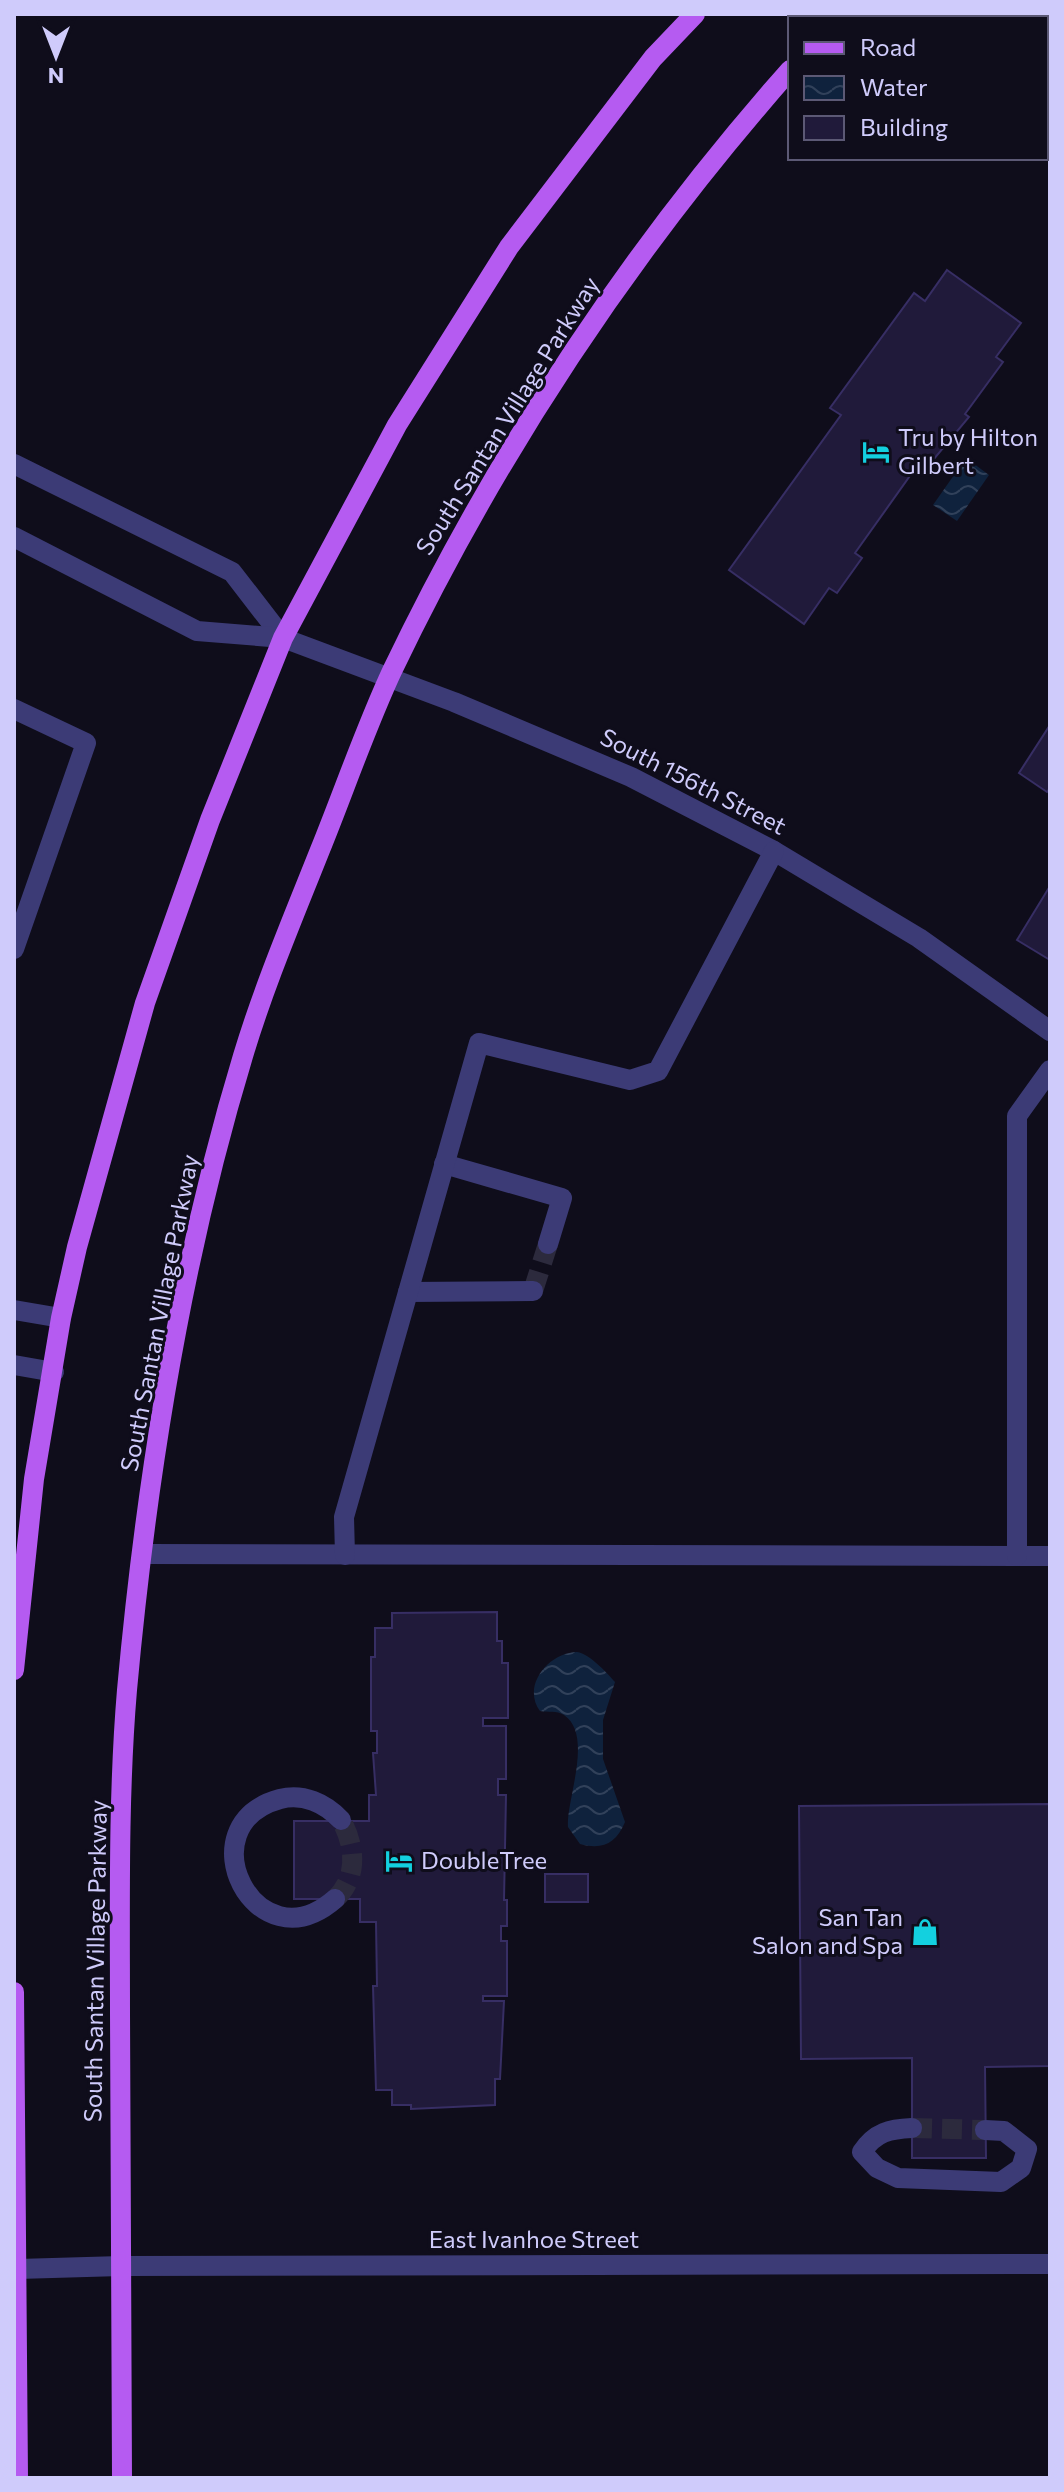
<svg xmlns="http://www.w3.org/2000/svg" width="1064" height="2492" viewBox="0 0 1064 2492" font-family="Commissioner,sans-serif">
<defs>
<pattern id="water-waves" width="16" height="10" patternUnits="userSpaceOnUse" patternTransform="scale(2)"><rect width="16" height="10" fill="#0f223d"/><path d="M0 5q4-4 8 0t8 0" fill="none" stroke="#31415a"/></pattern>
</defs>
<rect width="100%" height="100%" fill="#0f0d1b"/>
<g fill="url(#water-waves)">
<polygon points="966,458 989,475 957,521 933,505"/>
<path d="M577,1652C590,1654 607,1673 615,1682L603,1720V1759L625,1822C616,1844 602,1850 580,1844L568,1827C566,1800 594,1735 564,1715C556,1710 549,1713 540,1711C521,1685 550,1652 577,1652Z"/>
</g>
<g fill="#201a3a" stroke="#372e64" stroke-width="2">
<polygon points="947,270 1021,323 996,357 1003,362 965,414 969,417 924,471 917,466 855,553 862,558 837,593 829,588 804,624 729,570 841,415 830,408 914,293 925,301"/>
<polygon points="1050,725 1050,788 1047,792 1019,773"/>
<polygon points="1050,886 1050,960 1017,940"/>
<polygon points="497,1612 497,1641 502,1641 502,1663 508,1663 508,1718 483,1718 483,1726 506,1726 506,1779 498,1779 498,1795 506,1795 504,1900 507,1900 507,1926 501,1926 501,1941 507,1941 507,1996 483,1996 483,2001 504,2001 500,2079 495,2079 495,2105 411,2109 411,2105 392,2105 392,2090 376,2090 373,1986 377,1986 376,1922 360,1922 360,1899 294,1899 294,1821 369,1821 369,1795 376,1795 373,1753 377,1753 377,1731 371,1731 371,1657 375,1657 375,1628 392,1628 392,1613"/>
<polygon points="1050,1804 1050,2066 985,2067 986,2158 912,2158 912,2058 801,2059 799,1806"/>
<rect x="545" y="1874" width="43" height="28"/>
</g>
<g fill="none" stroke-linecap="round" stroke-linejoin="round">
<g stroke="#2c2a3d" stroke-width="20" stroke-dasharray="20 10" stroke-linecap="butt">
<polyline points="533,1291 548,1244"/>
<path d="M335,1899C359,1877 355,1845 341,1820"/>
<polyline points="912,2128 985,2130"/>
</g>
<g stroke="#3c3b76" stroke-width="20">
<polyline points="14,464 232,572 283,638"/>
<polyline points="14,537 197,631 283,638 454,702 631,777 774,851 919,938 1050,1031"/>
<polyline points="14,709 86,743 14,949"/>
<polyline points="444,1164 562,1198 548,1244"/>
<polyline points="408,1292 533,1291"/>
<polyline points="14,1310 61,1318"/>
<polyline points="14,1365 54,1372"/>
<polyline points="145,1554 1050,1556"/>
<polyline points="345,1555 344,1517 479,1043 630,1080 658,1071 774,851"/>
<polyline points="1017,1556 1017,1116 1050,1070"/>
<path d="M335,1899C256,1968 184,1825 280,1799C303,1793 325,1803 341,1820"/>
<path d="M912,2128C890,2129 875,2132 862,2152L877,2168L898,2178L1001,2182L1021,2168L1027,2149L1004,2131L985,2130"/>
<polyline points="18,2269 121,2266 1050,2264"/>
</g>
<g stroke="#b55bf1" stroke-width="20">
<polyline points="837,18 841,14"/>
<polyline points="14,1670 34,1479 61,1318 77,1247 145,1003 210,820 283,638 397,425 509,247 653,58 695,14"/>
<polyline points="14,1992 18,2478"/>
<path d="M122,2478C121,2323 120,2168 120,2013C120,1907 118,1796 127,1690C146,1481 182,1257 243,1056C264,986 293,918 320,850C344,791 365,729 392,671C496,454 631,250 790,70"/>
</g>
</g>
<defs>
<g id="hotel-bare" transform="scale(2.16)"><path d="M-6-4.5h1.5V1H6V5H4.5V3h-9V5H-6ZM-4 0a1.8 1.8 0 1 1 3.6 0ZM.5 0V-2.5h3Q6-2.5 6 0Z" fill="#13d0df" stroke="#0f0d1b" stroke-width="2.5" paint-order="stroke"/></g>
<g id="shop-bare" transform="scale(2.16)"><path d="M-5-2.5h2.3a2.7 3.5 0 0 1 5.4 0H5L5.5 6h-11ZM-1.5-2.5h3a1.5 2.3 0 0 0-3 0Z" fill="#13d0df" stroke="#0f0d1b" stroke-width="2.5" paint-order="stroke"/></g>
</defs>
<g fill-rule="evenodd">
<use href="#hotel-bare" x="876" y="452"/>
<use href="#hotel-bare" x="399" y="1861"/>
<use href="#shop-bare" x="925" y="1932"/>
</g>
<g text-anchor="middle" stroke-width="6" stroke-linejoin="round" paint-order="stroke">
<g font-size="24" fill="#cfcbfb" stroke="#0f0d1b">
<text transform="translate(508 416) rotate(-58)" y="8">South Santan Village Parkway</text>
<text transform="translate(693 782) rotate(27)" y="8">South 156th Street</text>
<text transform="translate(160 1313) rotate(-79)" y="8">South Santan Village Parkway</text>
<text transform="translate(96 1961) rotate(-89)" y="8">South Santan Village Parkway</text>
<text x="534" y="2248">East Ivanhoe Street</text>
</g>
<g font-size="24" fill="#cfcbfb" stroke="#0f0d1b" text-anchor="start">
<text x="898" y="446">Tru by Hilton<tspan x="898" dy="28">Gilbert</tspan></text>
<text x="421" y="1869">DoubleTree</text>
<text x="903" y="1926" text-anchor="end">San Tan<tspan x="903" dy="28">Salon and Spa</tspan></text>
</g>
</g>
<rect width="1064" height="2492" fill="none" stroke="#cfcbfb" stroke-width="32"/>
<rect x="788" y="16" width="260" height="144" fill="#0f0d1b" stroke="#5c5975" stroke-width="2"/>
<rect x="804" y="42" width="40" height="12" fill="#b55bf1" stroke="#5c5975" stroke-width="2"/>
<text x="860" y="56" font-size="24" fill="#cfcbfb">Road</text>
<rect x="804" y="76" width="40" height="24" fill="url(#water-waves)" stroke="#5c5975" stroke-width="2"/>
<text x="860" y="96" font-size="24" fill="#cfcbfb">Water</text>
<rect x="804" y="116" width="40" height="24" fill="#201a3a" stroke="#5c5975" stroke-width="2"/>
<text x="860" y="136" font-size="24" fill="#cfcbfb">Building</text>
<g transform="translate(56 56) rotate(180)" stroke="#0f0d1b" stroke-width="6" paint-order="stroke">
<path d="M0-6L14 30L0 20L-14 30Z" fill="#cfcbfb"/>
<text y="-12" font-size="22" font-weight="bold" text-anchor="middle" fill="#cfcbfb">N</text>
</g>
</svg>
